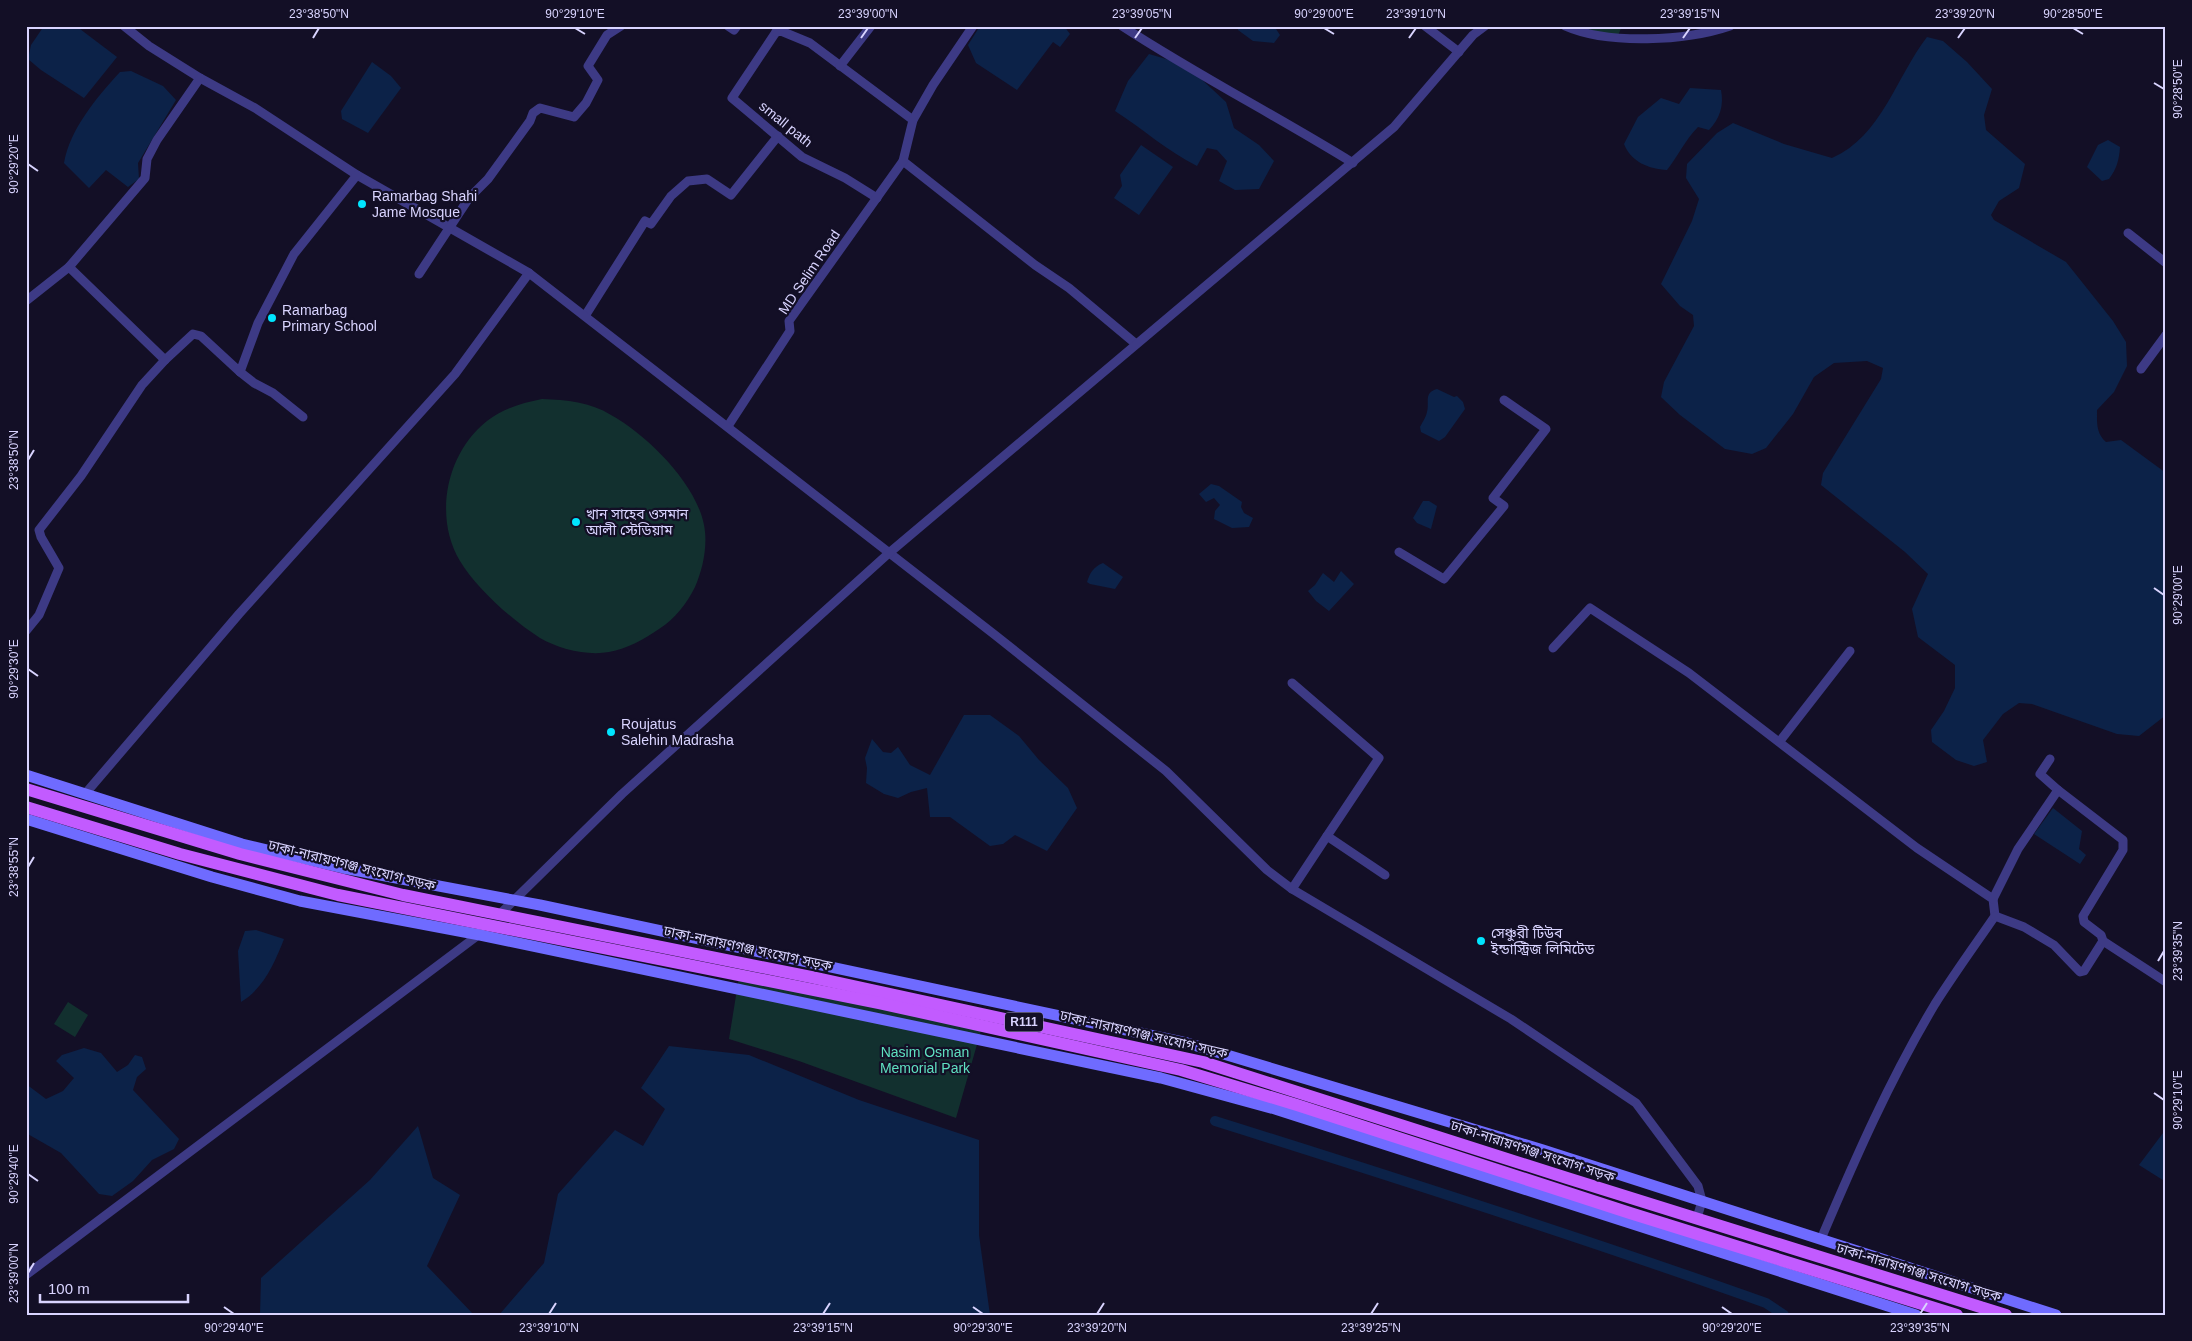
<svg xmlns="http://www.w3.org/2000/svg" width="2192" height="1341" viewBox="0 0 2192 1341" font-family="Helvetica,'Noto Sans Bengali',sans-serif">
<rect width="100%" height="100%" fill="#130f26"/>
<g fill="#12302f">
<polygon points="1571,26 1622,26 1617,38"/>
<path d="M542,399C567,400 590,402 611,415C647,435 696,483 704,525C708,545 703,569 695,587C687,603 675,619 659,629C644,639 627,649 609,652C587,656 559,649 540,638C513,621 476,588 460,561C433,516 447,452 487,421C504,408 522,403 542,399Z"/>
<polygon points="739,977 982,1027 956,1118 799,1061 729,1039"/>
<polygon points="68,1002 88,1015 75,1037 54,1024"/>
</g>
<g fill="#0c2248">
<polygon points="44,26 76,26 117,57 84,98 41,70 28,59 31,45"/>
<polygon points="980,26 1064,26 1070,34 1060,47 1053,42 1017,90 976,63 968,45"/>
<polygon points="1238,26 1274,26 1280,35 1274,43 1253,41 1238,30"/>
<path d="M1927,37L1943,41L1967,62L1992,89L1984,115L1986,130L2025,164L2019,188L1999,201L1991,215L1994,220L2066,262L2113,321L2126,342L2127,366L2114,392L2097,410C2097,423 2096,433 2106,442L2121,440L2166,473V715L2139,736L2117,734L2032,704L2019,703L2003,714L1983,740L1987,762L1974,766L1956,760L1932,742L1931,730L1944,711L1955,688V665L1918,637L1912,609L1928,574L1905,552L1821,485L1823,473L1881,379L1883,368L1867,361L1834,363L1814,377L1793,414L1766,448L1752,454L1725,449L1680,415L1661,397L1664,382L1694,326L1693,315L1680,306L1661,284L1692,221L1699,199L1686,178L1687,164L1717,133L1733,123L1784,144L1832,158C1882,136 1896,77 1927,37Z"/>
<path d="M1149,54L1173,61L1199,77L1226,102L1234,128L1259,145L1274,161L1259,189L1235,190L1219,181L1227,161L1217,150L1207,148L1197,166C1167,151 1143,129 1115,111L1128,81Z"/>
<polygon points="372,62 391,76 401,88 368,133 342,119 341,111"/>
<path d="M131,71L163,86L176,100L138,163L139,179L128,187L106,170L89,188L64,163C70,129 97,97 120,72Z"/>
<path d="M1690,88L1721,90C1724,106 1720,118 1709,130L1698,127C1685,140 1678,156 1667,170C1649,169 1631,162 1624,144L1638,117L1661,98L1679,104Z"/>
<path d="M2108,140L2120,147C2119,160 2117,168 2109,179L2102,181L2087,167L2098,145Z"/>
<polygon points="1141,145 1173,167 1139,215 1114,198 1122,186 1120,175"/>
<path d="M1437,389L1454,397L1457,396L1463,402L1465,409L1445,437L1439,441L1421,432L1420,427C1422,423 1426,417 1427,412C1430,402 1423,393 1437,389Z"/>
<polygon points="1211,484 1219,486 1242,502 1241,507 1244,513 1253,518 1249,527 1232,528 1214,519 1215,511 1220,505 1214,498 1206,502 1199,494"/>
<polygon points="1423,501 1429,501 1437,506 1431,529 1417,523 1413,518"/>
<path d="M1103,563L1123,577L1115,589L1090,584L1087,582C1090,573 1093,567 1103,563Z"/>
<polygon points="1341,571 1354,584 1329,611 1316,601 1308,591 1315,585 1323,573 1334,582"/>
<polygon points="964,715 990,715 1019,736 1039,760 1068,788 1077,808 1047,851 1015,835 1003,844 990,846 950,817 930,817 927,788 911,792 898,798 884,794 866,783 867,768 865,758 872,739 883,752 891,753 898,747 910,765 930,775"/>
<polygon points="2053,808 2082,831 2079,849 2086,855 2080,864 2034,834"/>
<path d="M256,930L284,939C275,962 264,988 241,1002L238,951L245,931Z"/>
<polygon points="669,1046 749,1055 859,1100 979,1140 979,1235 990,1315 499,1315 544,1263 558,1194 615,1130 643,1146 665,1109 641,1088"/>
<polygon points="84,1048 101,1053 117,1072 128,1065 135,1055 142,1057 146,1069 137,1077 133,1090 179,1139 174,1149 152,1160 133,1181 112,1196 99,1194 61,1153 26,1133 26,1084 46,1099 63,1091 74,1078 56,1061 62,1055"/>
<polygon points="418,1126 433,1178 460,1195 427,1266 474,1315 260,1315 261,1278 370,1180"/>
<polygon points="2166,1129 2166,1182 2139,1165"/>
</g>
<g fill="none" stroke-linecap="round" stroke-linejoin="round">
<path stroke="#0c2248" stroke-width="10" d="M1215,1121C1400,1179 1584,1238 1766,1303L1784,1315"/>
<g stroke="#3d3a85" stroke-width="9">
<polyline points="124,26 149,46 200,78 255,108 357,175 529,273"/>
<polyline points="728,26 734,30 737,26"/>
<path d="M1122,26C1197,75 1277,116 1353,163"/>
<polyline points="1425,26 1459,52"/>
<path d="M1565,26C1608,45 1686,41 1730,26"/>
<polyline points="776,32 732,98 802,157 845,178 877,198"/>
<polyline points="776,32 781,31 810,43 913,120"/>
<polyline points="840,66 871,26"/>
<polyline points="903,161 1035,265 1069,288 1136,344"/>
<polyline points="2128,233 2166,263"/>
<polyline points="69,267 165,360"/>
<polyline points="419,274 469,198 488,179 530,121 533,113 540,108 574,117 586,103 598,80 588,66 607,35 621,26"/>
<polyline points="26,301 69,267 145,178 147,159 157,140 200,78"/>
<polyline points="585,316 645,221 651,224 671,196 688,181 707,179 731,195 778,136"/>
<polyline points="2141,369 2166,335"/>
<polyline points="240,372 254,383 273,393 303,417"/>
<polyline points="728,426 790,331 789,321 903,161 913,120 933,85 973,26"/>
<polyline points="1399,552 1444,579 1504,506 1493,498 1546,429 1504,400"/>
<polyline points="26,631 39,615 59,568 41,537 39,530 81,476 142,385 165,360 193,334 201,336 240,372 258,323 294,254 357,175"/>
<path d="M1553,648L1590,608L1689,673L1917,848L1993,899L1995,916C1975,945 1954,974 1935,1004C1890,1079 1855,1159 1821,1239"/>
<polyline points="1292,683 1379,758 1327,836 1385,875"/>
<polyline points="1780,741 1850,651"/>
<polyline points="2050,759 2040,774 2058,790"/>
<polyline points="85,794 239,614 455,374 529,273 995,635 1166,771 1267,870 1292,889"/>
<polyline points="1327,836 1292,889 1511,1019 1636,1103 1698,1186 1702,1201 1697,1218"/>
<polyline points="1993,899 2018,849 2058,790 2123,840 2123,850 2083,916 2084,922 2101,935 2103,941 2084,971 2080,972 2054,945 2024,927 1995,916"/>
<polyline points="500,914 622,794 889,553 1394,127 1473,35 1485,26"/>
<polyline points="2103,941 2166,982"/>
<polyline points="26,1275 481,933"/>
</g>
<g stroke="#6f6bff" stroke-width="11">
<polyline points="26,775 242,844 343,868 540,905 1187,1043 1543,1150 2056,1315"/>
<polyline points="26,819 212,877 300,901 480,935 1161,1078 1275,1109 1916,1315"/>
</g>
<g stroke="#c25bff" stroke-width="12">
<polyline points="26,789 240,854 403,895 811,977 1203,1062 1567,1178 2006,1315"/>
<polyline points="26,807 180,854 338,895 879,1003 1181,1070 1297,1105 1630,1213 1957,1315"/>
</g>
</g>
<path fill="none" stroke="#d9d4ff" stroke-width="2" d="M575,28L585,34M1324,28L1334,34M2073,28L2083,34M313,38L319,28M861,38L868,28M1135,38L1142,28M1409,38L1416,28M1683,38L1690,28M1958,38L1965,28M2154,83L2164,89M28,164L38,171M28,460L34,450M2154,588L2164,595M28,669L38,676M28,867L34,857M2158,961L2164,951M2154,1093L2164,1100M28,1174L38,1181M28,1273L34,1263M224,1307L234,1314M973,1307L983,1314M1722,1307L1732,1314M549,1314L556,1303M823,1314L830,1303M1097,1314L1104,1303M1371,1314L1378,1303M1920,1314L1927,1303"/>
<g fill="#00e5ff" stroke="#130f26" stroke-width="2">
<circle cx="362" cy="204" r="5"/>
<circle cx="272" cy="318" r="5"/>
<circle cx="576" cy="522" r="5"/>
<circle cx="611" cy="732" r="5"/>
<circle cx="1481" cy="941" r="5"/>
</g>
<g text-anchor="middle" stroke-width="4.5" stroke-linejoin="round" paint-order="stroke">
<rect fill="#130f26" stroke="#9e99be" stroke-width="1" x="1005" y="1012.5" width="38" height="19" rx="4"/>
<g font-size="12" font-weight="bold" fill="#d9d4ff">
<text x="1024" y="1026">R111</text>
</g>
<g font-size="14" fill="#d9d4ff" stroke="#130f26">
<text transform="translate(786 124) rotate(39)" y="5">small path</text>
<text transform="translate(809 272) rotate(-56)" y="5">MD Selim Road</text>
<text transform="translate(352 865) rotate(14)" y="5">ঢাকা-নারায়ণগঞ্জ সংযোগ সড়ক</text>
<text transform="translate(748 948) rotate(12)" y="5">ঢাকা-নারায়ণগঞ্জ সংযোগ সড়ক</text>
<text transform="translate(1144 1034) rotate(13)" y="5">ঢাকা-নারায়ণগঞ্জ সংযোগ সড়ক</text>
<text transform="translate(1533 1151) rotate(18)" y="5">ঢাকা-নারায়ণগঞ্জ সংযোগ সড়ক</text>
<text transform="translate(1919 1272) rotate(17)" y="5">ঢাকা-নারায়ণগঞ্জ সংযোগ সড়ক</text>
</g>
<g font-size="14" fill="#d9d4ff" stroke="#130f26" text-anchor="start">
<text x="372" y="201">Ramarbag Shahi<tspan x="372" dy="16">Jame Mosque</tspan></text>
<text x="282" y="315">Ramarbag<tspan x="282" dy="16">Primary School</tspan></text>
<text x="586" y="519">খান সাহেব ওসমান<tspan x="586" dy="16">আলী স্টেডিয়াম</tspan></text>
<text x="621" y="729">Roujatus<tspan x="621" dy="16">Salehin Madrasha</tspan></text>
<text x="1491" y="938">সেঞ্চুরী টিউব<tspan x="1491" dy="16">ইন্ডাস্ট্রিজ লিমিটেড</tspan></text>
</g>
<g font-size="14" fill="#5fe0c0" stroke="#130f26">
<text x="925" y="1057">Nasim Osman<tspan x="925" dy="16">Memorial Park</tspan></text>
</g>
</g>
<rect width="2192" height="1341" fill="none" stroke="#130f26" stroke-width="55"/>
<path d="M40 1294v8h148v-8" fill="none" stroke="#d9d4ff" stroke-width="2.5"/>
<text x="48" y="1294" font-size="15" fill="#d9d4ff" stroke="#130f26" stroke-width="4" paint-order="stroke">100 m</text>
<rect x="28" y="28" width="2136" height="1286" fill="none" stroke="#d9d4ff" stroke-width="2"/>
<g font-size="12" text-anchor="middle" fill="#d9d4ff">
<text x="319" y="18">23°38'50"N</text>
<text x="575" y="18">90°29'10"E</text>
<text x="868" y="18">23°39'00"N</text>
<text x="1142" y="18">23°39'05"N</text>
<text x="1324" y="18">90°29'00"E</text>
<text x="1416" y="18">23°39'10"N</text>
<text x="1690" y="18">23°39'15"N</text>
<text x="1965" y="18">23°39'20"N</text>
<text x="2073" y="18">90°28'50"E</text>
<text transform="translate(2178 89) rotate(-90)" y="4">90°28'50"E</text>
<text transform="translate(14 164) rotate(-90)" y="4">90°29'20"E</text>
<text transform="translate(14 460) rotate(-90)" y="4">23°38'50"N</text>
<text transform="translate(2178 595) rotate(-90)" y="4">90°29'00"E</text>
<text transform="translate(14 669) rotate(-90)" y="4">90°29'30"E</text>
<text transform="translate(14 867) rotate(-90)" y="4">23°38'55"N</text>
<text transform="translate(2178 951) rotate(-90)" y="4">23°39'35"N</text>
<text transform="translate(2178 1100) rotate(-90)" y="4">90°29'10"E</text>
<text transform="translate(14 1174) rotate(-90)" y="4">90°29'40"E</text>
<text transform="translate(14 1273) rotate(-90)" y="4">23°39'00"N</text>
<text x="234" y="1332">90°29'40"E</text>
<text x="549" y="1332">23°39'10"N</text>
<text x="823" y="1332">23°39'15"N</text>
<text x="983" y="1332">90°29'30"E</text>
<text x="1097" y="1332">23°39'20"N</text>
<text x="1371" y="1332">23°39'25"N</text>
<text x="1732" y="1332">90°29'20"E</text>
<text x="1920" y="1332">23°39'35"N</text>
</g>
</svg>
